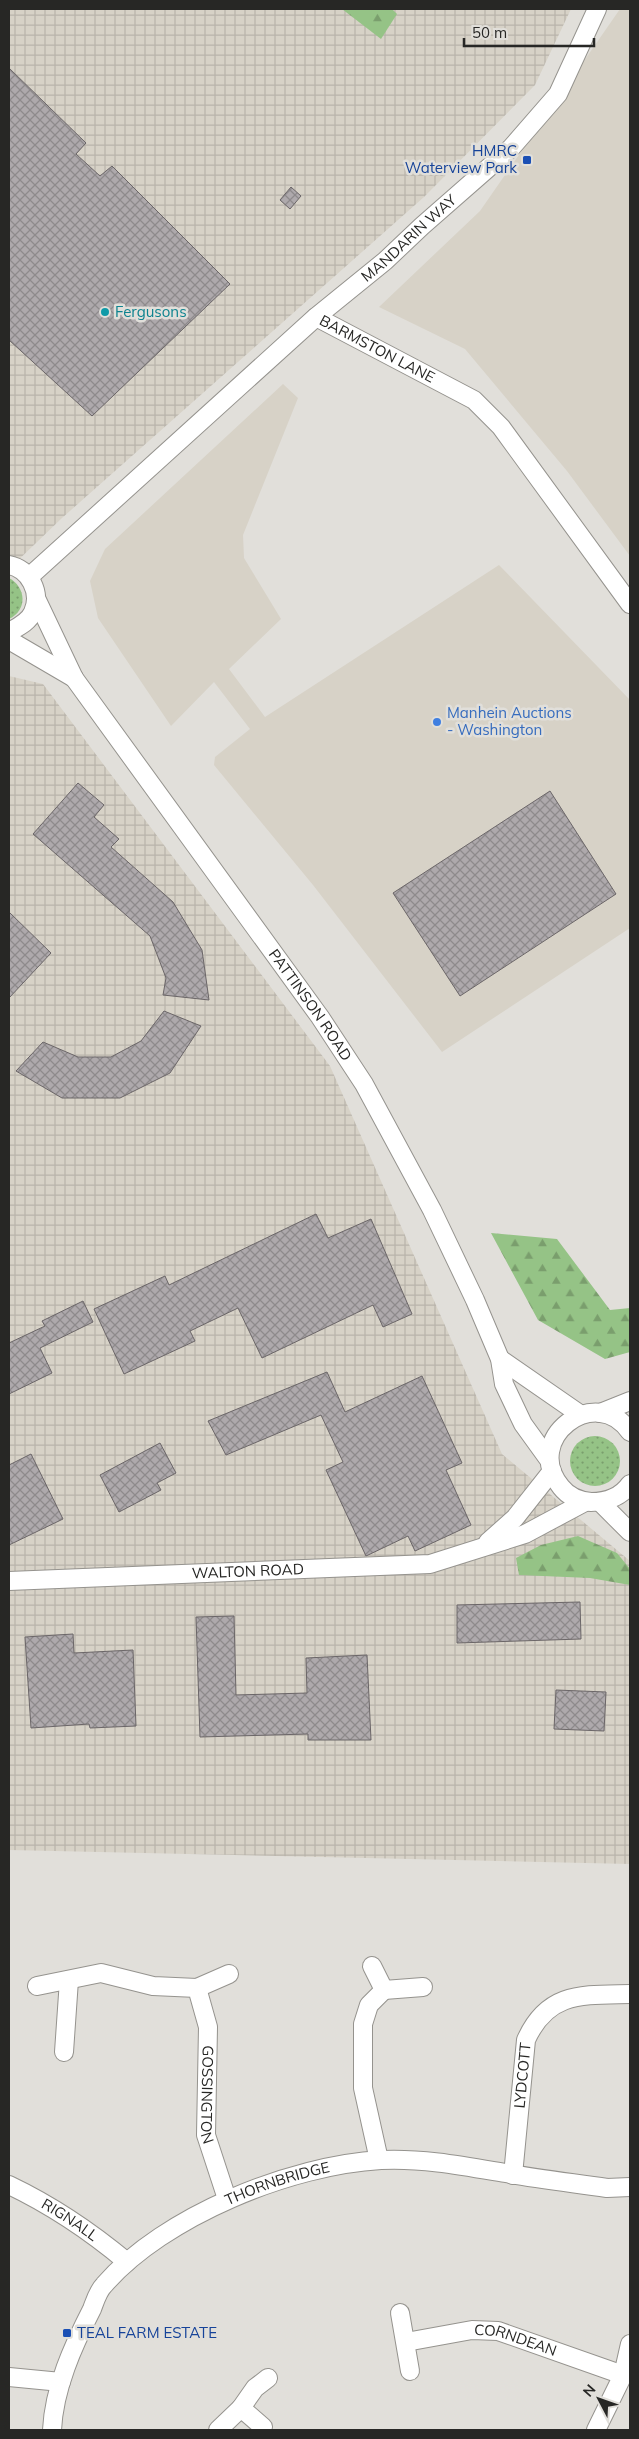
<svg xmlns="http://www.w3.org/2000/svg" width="639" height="2439" viewBox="0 0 639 2439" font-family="Mulish,sans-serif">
<defs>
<pattern id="industrial-grid" width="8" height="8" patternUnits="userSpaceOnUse" patternTransform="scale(1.25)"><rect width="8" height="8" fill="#d7d2c7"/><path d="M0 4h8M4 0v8" fill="none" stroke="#b9b4ab"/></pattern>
<pattern id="grass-dots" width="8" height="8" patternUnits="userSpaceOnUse" patternTransform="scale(1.25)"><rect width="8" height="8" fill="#95c386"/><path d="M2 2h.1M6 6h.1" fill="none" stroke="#7a9e6d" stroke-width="1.8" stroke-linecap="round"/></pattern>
<pattern id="forest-firs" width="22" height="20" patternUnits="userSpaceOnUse" patternTransform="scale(1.25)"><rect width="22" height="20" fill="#95c386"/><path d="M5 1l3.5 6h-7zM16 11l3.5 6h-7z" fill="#7a9e6d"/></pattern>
<pattern id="building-cross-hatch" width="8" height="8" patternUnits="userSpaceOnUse" patternTransform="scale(1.25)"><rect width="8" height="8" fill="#aea9ac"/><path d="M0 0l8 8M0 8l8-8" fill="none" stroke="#8e8a8c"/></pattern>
</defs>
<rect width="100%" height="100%" fill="#e1dfda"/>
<g fill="#d7d2c7">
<polygon points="620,9 630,9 630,556 567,471 465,349 379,307 480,211"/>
<polygon points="283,384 298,398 243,535 244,558 281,619 229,669 265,717 499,565 630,700 630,928 442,1052 313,885 214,765 215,757 250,729 214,682 171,726 98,618 90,581 105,549"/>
</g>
<g fill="url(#industrial-grid)">
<polygon points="9,9 571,9 535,85 424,197 62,518 9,569"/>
<polygon points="9,676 43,684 330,1066 502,1454 630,1561 630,1864 9,1850"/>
</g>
<g fill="url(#grass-dots)">
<path d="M9,578C26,587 28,610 9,619Z"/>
<circle cx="595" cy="1461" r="25"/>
</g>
<g fill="url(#forest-firs)">
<polygon points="342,9 392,9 397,14 381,39"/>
<polygon points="491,1233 557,1239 610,1310 630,1308 630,1352 605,1359 538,1320"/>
<polygon points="578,1536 617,1553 630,1569 630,1585 590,1578 519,1575 516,1558 541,1545"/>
</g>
<g fill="url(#building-cross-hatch)" stroke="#6b6668">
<polygon points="9,68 86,143 76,154 100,176 112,166 230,284 92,416 9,340"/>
<polygon points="291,187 301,196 290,209 280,200"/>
<polygon points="78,783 104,805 94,817 119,839 111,847 173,902 202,950 209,1000 163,995 166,978 150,936 33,834"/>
<polygon points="550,791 616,894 460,996 393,893"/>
<polygon points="9,912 51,953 9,998"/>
<polygon points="164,1011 201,1026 170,1073 120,1098 62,1098 16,1071 43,1042 78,1057 111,1057 141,1041"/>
<polygon points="316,1214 328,1238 371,1219 412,1314 383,1327 373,1305 262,1358 238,1308 190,1331 195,1341 124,1374 94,1309 165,1276 169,1285"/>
<polygon points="83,1301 93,1322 40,1348 52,1373 9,1394 9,1343 45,1326 42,1321"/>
<polygon points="327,1372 345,1412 422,1376 462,1463 446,1470 471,1525 415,1551 408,1536 366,1556 326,1470 343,1462 321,1415 226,1455 208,1421"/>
<polygon points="160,1443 176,1473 157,1483 161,1490 119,1512 100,1475"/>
<polygon points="31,1454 63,1519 9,1545 9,1465"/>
<polygon points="580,1602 581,1639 457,1643 457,1605"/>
<polygon points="234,1616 236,1695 307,1693 306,1658 367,1655 371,1740 308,1740 308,1734 200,1737 196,1617"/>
<polygon points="73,1634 74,1653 133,1650 136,1726 90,1728 89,1724 31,1728 25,1637"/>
<polygon points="556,1690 606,1692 604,1731 554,1729"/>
</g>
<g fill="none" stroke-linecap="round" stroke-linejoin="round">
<g stroke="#95938e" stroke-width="20">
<g id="minor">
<path id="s1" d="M316,317L474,400L501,427L630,604"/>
<path d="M9,565C29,569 42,592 33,612C29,622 18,627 9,632"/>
<path id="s2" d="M29,577L316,317L385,261L422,226L511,148L558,94L597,9"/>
<path id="s3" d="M36,598L74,678L320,1017L364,1084L432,1210L475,1300L500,1359L504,1384L523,1424L549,1460"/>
<polyline points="9,640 74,678"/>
<polyline points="500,1359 581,1415"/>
<polyline points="600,1413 630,1401"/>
<path d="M630,1432C596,1382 521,1439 561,1487C568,1496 579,1501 591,1502C606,1502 621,1497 630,1484"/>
<polyline points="600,1502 630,1532"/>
<polyline points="488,1542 515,1518 552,1471"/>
<path id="s4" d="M9,1581L430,1564L525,1534L585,1502"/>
<polyline points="372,1966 384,1990 423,1987"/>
<path id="s5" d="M37,1986L101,1973L153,1986L197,1988L208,2027L206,2135L227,2199"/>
<polyline points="197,1988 229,1974"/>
<polyline points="64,2052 69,1980"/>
<polyline points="379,2160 363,2088 363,2024 369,2005 384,1990"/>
<path id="s6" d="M513,2175L526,2040C548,1991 583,1995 630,1994"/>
<path id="s7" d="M9,2185C53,2206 90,2231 127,2262"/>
<polyline points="400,2313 410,2371"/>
<path id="s8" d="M406,2342L472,2330L498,2331L623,2375"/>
<polyline points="9,2377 61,2382"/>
<polyline points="241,2408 255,2388 268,2378"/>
<path id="s9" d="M52,2430C54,2388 73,2346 92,2309C95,2301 98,2291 104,2285C164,2216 291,2165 381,2160C423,2158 464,2166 505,2173C539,2179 573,2183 607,2188L630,2187"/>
<polyline points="218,2430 241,2408 263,2427"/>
<polyline points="596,2430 623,2375 630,2344"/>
</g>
</g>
<use href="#minor" stroke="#fff" stroke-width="18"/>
</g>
<g fill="#1a4fb4" stroke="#e1dfda" stroke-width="2">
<rect x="522" y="155" width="10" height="10" rx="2.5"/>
<rect x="62" y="2328" width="10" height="10" rx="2.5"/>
</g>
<circle fill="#0f9aa8" stroke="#e1dfda" stroke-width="2" cx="105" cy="312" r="5"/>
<circle fill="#3f7fe0" stroke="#e1dfda" stroke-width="2" cx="437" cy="722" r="5"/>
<g text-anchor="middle" stroke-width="5" stroke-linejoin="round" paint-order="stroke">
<g font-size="15" fill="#164399" stroke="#e1dfda" text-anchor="end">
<text x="517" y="156">HMRC<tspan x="517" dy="17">Waterview Park</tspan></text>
<text x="77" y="2338" text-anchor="start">TEAL FARM ESTATE</text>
</g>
<g font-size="15" fill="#272725" stroke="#e1dfda">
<text dy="5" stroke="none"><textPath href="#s2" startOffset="509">MANDARIN WAY</textPath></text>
<text dy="5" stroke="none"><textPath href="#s1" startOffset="69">BARMSTON LANE</textPath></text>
<text dy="5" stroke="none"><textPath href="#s3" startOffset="492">PATTINSON ROAD</textPath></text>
<text dy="5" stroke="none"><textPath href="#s4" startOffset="239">WALTON ROAD</textPath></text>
<text dy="5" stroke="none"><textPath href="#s6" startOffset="100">LYDCOTT</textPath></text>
<text dy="5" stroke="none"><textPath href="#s5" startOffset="271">GOSSINGTON</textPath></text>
<text dy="5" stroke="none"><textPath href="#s9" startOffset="359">THORNBRIDGE</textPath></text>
<text dy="5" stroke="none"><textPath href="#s7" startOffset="70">RIGNALL</textPath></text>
<text dy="5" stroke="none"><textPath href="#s8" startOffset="112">CORNDEAN</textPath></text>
</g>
<g font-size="15" fill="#0d838f" stroke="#e1dfda" text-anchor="start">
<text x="115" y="317">Fergusons</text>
</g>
<g font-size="15" fill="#366cbe" stroke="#e1dfda" text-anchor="start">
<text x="447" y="718">Manhein Auctions<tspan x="447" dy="17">- Washington</tspan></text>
</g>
</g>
<rect width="639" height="2439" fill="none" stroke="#272725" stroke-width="20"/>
<g transform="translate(599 2399) rotate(311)" stroke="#e1dfda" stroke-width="4" paint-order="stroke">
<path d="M0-4L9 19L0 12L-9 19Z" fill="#272725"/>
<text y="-8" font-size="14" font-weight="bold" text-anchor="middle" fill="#272725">N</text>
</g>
<path d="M464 38v8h130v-8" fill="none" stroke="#272725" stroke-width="2.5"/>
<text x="472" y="38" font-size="15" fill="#272725" stroke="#e1dfda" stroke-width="4" paint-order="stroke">50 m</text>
</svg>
